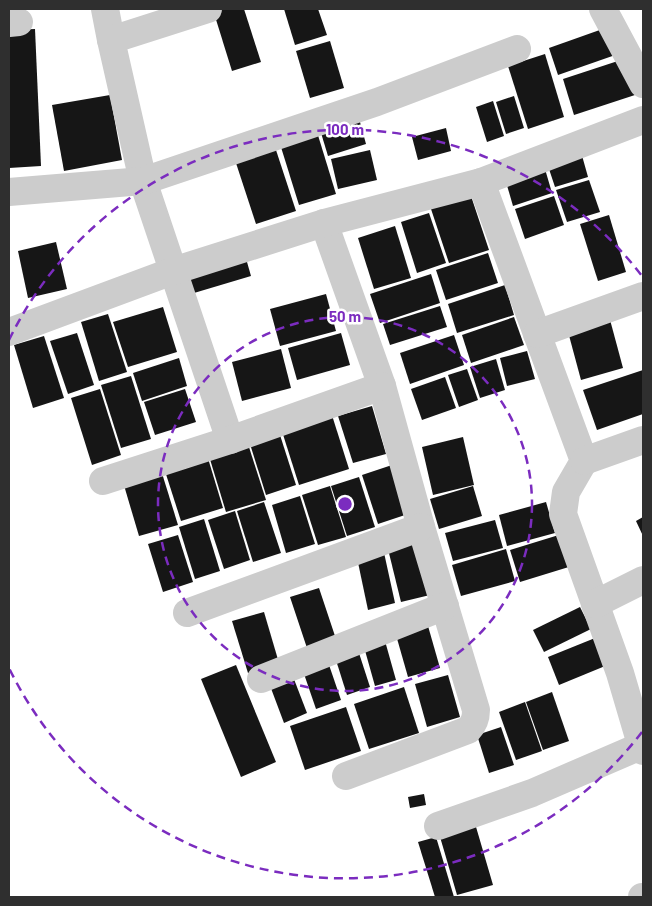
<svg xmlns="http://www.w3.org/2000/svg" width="652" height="906" viewBox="0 0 652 906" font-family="Barlow,sans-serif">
<rect width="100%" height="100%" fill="#fff"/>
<g fill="#161616">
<polygon points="217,9 244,9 261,62 232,71 213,10"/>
<polygon points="284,9 318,9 327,35 295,45"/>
<polygon points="611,26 621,53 558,75 549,48"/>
<polygon points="35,29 41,166 9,168 9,30"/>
<polygon points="330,41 344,88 310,98 296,51"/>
<polygon points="545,54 564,117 528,129 508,66"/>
<polygon points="627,58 638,94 574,115 563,79"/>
<polygon points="110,95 122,160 64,171 52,105"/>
<polygon points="514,96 524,128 506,134 496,102"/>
<polygon points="493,101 504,136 487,142 476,107"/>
<polygon points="357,111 366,144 328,156 318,123"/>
<polygon points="446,128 451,151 418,160 412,137"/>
<polygon points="317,132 336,194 299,205 280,144"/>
<polygon points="274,144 296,211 256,224 234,157"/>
<polygon points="370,150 377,180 338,189 331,159"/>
<polygon points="581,152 588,177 555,187 547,163"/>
<polygon points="545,169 552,193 513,206 506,182"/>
<polygon points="589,180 600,212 567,222 556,190"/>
<polygon points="470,193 489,250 449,263 430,206"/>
<polygon points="554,196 564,225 525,239 515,209"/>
<polygon points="429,213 446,263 417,273 401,222"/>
<polygon points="609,215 626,272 598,281 580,224"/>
<polygon points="395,226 411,278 374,289 358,238"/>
<polygon points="56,242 67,289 28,298 18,251"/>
<polygon points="488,253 498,283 446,300 436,270"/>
<polygon points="245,255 251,276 194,293 187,273"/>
<polygon points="431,274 440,303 380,323 370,294"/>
<polygon points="505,285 514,315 457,333 448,304"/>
<polygon points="326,294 336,331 280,346 270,309"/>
<polygon points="440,306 447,327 390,345 383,324"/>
<polygon points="163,307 177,352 128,367 113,322"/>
<polygon points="108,314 127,372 99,381 81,322"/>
<polygon points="609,316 623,368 581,380 567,328"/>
<polygon points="514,317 524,345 471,363 462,335"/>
<polygon points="77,333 94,385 68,394 50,341"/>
<polygon points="341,333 350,365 297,380 288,348"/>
<polygon points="454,335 464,365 410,384 400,353"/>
<polygon points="44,336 64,398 33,408 14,345"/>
<polygon points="281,349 291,388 242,401 232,362"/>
<polygon points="527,351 535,379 507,386 500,358"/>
<polygon points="179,358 187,386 142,401 133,373"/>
<polygon points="496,359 505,390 480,398 470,367"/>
<polygon points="467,369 478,400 459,407 448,375"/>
<polygon points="643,370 643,414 597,430 583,390"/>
<polygon points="131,376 151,439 121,448 101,385"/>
<polygon points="445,377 456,408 422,420 411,389"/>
<polygon points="100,389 121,455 92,465 71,398"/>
<polygon points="185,389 196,422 155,435 144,402"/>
<polygon points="372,406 386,454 353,463 338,416"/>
<polygon points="330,409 349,469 299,485 280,425"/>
<polygon points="280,435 296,485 266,495 250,444"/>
<polygon points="463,437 474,485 433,495 422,447"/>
<polygon points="248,444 266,500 226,512 209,456"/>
<polygon points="207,455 223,508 181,521 164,468"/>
<polygon points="392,465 408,514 378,524 362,475"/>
<polygon points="161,470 178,525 139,536 123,482"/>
<polygon points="359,477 375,527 347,536 331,486"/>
<polygon points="330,486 346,537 318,545 302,495"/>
<polygon points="473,486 482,516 439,529 430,499"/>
<polygon points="300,496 315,544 286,553 272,505"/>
<polygon points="264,502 281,553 253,562 237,511"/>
<polygon points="546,502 555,533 507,546 499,515"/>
<polygon points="235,511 250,560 224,569 208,520"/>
<polygon points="643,517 643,536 636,521"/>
<polygon points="204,519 220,571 195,579 179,527"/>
<polygon points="495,520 503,548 453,561 445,533"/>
<polygon points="562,534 572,566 520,582 510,550"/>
<polygon points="178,535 193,582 163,592 148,544"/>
<polygon points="416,538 430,595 401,602 387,545"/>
<polygon points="383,548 395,603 368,610 356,553"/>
<polygon points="506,549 515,581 461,596 452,565"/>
<polygon points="319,588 337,642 308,651 290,597"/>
<polygon points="580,607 591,629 544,652 533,630"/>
<polygon points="264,612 279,663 248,673 232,621"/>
<polygon points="428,626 440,668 408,677 396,635"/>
<polygon points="600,636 610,664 559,685 548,657"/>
<polygon points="385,641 396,680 375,686 364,647"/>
<polygon points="358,650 370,687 347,695 335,657"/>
<polygon points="328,662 341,700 316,709 303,671"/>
<polygon points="236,665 276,762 241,777 201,679"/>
<polygon points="292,674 307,713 284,723 269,683"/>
<polygon points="448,675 460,717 427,727 415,684"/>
<polygon points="404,687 419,733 369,749 354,704"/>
<polygon points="552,692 569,741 543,750 526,702"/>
<polygon points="525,702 542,751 516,760 499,712"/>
<polygon points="346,707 361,751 305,770 290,726"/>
<polygon points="501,727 514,765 489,773 477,735"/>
<polygon points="424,794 426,805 410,808 408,797"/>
<polygon points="474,820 493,885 457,895 438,830"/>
<polygon points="436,837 454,897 435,897 418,842"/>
</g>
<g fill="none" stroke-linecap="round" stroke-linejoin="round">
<g stroke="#ccc" stroke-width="28">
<polyline points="105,9 111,40"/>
<polyline points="208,9 111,40 143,181 230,440"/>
<polyline points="603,9 643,84"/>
<polyline points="9,23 19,22"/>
<polyline points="481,182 584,461 566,492 563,514 620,673 643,751"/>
<polyline points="9,192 143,181 377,102 517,49"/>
<path d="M324,223L382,386L421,527L476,710C476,719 474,724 468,730L346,776"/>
<polyline points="9,332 173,271 324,223 481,182 643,120"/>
<polyline points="537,334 643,296"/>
<polyline points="584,461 643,440"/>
<polyline points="103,481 230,440 382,386"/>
<polyline points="595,604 643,580"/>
<polyline points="187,613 421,527"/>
<polyline points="261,679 445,606"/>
<polyline points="438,826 532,793 643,745"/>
<polyline points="642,897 643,897"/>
</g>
</g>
<g fill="none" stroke="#7b2cbf" stroke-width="2.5" stroke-dasharray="9 6">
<circle cx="345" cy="504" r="187"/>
<path d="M642 732A374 374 0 0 1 9 668M9 340A374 374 0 0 1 642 276"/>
</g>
<circle cx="345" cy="504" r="8" fill="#7b2cbf" stroke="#fff" stroke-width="2.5"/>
<g font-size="15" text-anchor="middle" font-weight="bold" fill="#7b2cbf" stroke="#fff" stroke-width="5" stroke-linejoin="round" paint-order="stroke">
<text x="345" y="135">100 m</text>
<text x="345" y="322">50 m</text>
</g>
<rect width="652" height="906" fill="none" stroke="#2f2f2f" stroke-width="20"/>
</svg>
